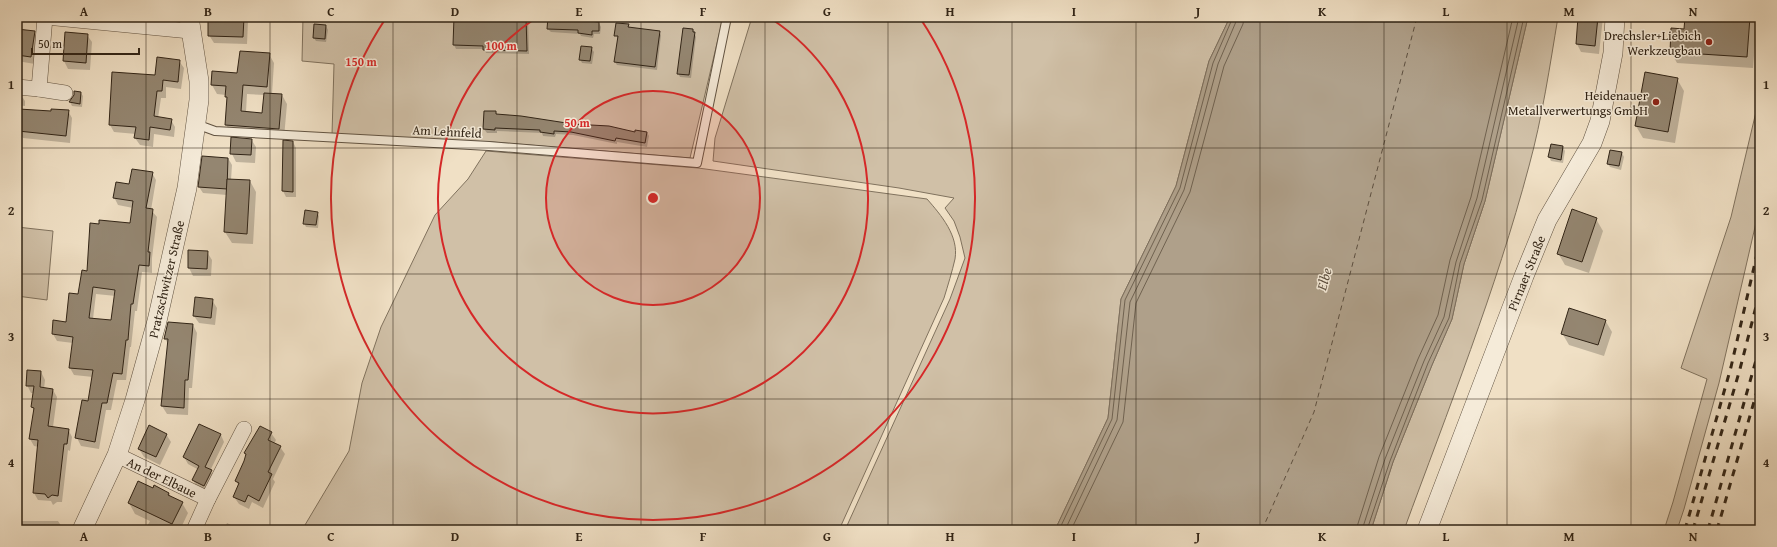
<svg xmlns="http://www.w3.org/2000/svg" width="1777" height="547" viewBox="0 0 1777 547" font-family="'Gentium Book Plus',serif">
<rect width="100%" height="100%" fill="#f0e0c5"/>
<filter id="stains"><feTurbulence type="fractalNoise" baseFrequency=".005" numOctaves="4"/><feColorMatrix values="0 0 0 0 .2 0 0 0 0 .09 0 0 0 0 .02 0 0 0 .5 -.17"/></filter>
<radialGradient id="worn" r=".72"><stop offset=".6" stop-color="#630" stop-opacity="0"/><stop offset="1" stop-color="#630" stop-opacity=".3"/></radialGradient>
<g fill="#d0c0a7" stroke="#80725e">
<polygon points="303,17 719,17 722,22 690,158 492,142 332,135 334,64 302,61"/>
<polygon points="752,17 1230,17 1209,61 1176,186 1121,299 1108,418 1055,530 845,530 950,299 965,258 960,237 954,221 945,208 954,198 899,188 713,161 715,138"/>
<path d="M1528,17H1558C1550,65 1542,119 1529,166C1496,290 1448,410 1404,530H1371L1393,462L1432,365L1452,319L1464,264L1485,201Z"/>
<polygon points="1760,95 1760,201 1755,227 1719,383 1684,509 1677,530 1664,530 1673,502 1707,379 1681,368 1731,217"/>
<path d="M486,151L698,168L927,199C941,215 959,236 955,259C952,272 948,285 944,298L839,530H302L349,451L362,383L381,327L435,215L468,179Z"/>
<polygon points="17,227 53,231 47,300 17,296"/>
</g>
<polygon fill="#afa08a" stroke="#7d6e5c" points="1230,17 1528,17 1485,201 1464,264 1452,319 1432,365 1393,462 1371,530 1055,530 1108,418 1121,299 1176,186 1209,61"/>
<g fill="#0003" fill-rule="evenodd">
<polygon points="98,17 179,17 180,22 154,22"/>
<polygon points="209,17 246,17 248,21 247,44 214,43 209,35"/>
<polygon points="455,17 528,17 529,54 486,53 484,49 456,49 454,45"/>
<polygon points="1579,17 1603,17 1599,54 1581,52 1577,44"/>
<polygon points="1686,17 1757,17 1753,68 1677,63 1671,52 1685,30"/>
<polygon points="599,23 601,27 600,34 594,34 593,38 581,36 580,34 551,32 548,29"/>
<polygon points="628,25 630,28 659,32 661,35 657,70 617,65 615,62 618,39 616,35"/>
<polygon points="326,26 328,30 326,42 316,41 314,38"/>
<polygon points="17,30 34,32 38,39 35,64 17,61"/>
<polygon points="693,30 696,37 691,78 680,77 678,73"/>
<polygon points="66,33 87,35 92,42 90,70 68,69 64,61"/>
<polygon points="591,48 594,52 592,64 582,63 580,59"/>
<path d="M269,54L274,63L272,94L282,95L287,104L284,138L231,134L226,125L228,100L226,95L217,94L212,85L213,72L238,74ZM247,94L265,95L263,114L246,112Z"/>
<polygon points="179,61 184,68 181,89 166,87 166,98 161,98 158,118 171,120 175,127 174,137 154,134 153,147 140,145 135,138 136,134 114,132 110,125 156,76"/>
<polygon points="1677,79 1684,91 1675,143 1643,138 1636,126"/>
<polygon points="81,93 83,96 82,107 72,106 70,102 75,95"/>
<polygon points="17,96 23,98 25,101 25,106 17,105"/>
<polygon points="20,110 52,112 68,111 72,118 70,143 23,138 19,131"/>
<polygon points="496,112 497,115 636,133 647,132 649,136 647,147 617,142 617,144 573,135 556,134 555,137 543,136 542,133 497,131 497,133 487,133 484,129"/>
<polygon points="232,138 251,139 256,147 255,163 236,162 232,154"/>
<polygon points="284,141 293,142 296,148 296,197 286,197 283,191"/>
<polygon points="1551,145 1563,147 1565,151 1563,163 1551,161 1549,157"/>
<polygon points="1622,153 1624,157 1621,170 1610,167 1608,164"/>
<polygon points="228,158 232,165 231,180 250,181 256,192 253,244 232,243 225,232 227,195 203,193 199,187"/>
<path d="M152,173L156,180L151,210L157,217L152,258V273L142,272L137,311H135L131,347H130L126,380H117L111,410H106L99,449L81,446L77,438L89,402L93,377L74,375L70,368L73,343L57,341L53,334L67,323L88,272L131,224L133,208L118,205L114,197L130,186ZM96,294L116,296L112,321L93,319Z"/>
<polygon points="317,213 319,216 318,228 306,227 304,223"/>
<polygon points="1596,219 1603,231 1589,273 1565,265 1558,253"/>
<polygon points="207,252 212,260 211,276 193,276 189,268"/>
<polygon points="212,300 217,308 215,325 199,323 194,316"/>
<polygon points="1605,320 1612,332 1604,356 1569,345 1562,333"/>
<polygon points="193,325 197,333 192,388 189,388 188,415 167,414 162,406 169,345 165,339"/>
<polygon points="41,372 45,380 44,389 53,390 57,397 53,427 68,429 72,437 70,451 68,450 62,502 57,502 53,505 51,501 38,500 34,493 39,447 34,446 30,439 34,411 32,407 34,393 31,393 27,385"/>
<polygon points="200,425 221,435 224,442 210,471 215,478 208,492 197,487 193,480 199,470 188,464 184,457"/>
<polygon points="271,433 276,440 274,444 280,447 285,454 273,479 275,482 263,508 252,502 249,509 239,504 234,497 239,486 236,481"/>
<polygon points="166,434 171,442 160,465 144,457 139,449"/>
<polygon points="153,489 169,493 171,497 182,503 188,513 180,530 145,530 150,521 135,514 129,503"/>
<polygon points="18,521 58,521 64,530 18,530"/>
<polygon points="227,523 241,530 224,530"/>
<polygon points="206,527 212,530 205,530"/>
</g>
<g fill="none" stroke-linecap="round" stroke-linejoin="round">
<g stroke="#706250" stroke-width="1">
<polyline points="1059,530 1112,419 1125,300 1180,188 1213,63 1233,17"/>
<polyline points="1065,530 1117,420 1130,302 1184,190 1218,64 1238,17"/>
<polyline points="1071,530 1123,422 1136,303 1190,192 1224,66 1243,24 1244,17"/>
<polyline points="1356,530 1379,457 1418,359 1438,315 1450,260 1471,197 1513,17"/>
<polyline points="1362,530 1385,459 1424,361 1444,317 1456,262 1477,198 1519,17"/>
<polyline points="1367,530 1390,461 1428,363 1449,318 1460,263 1482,200 1524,17"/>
</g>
<polyline stroke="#5d4f3f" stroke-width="1" stroke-dasharray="5 4" stroke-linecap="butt" points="1262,530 1314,412 1417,17"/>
</g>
<g fill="#948671" stroke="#312416" fill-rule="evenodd">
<polygon points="208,17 244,17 243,37 208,36"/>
<polygon points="454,17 526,17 527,51 483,50 483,46 453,45"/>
<polygon points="548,17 599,22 599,31 592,31 592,35 578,33 578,30 547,29"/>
<polygon points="1578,17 1598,17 1595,46 1576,44"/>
<polygon points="1685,17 1750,17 1747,57 1670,52 1671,28 1684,29"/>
<polygon points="616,23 629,24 628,27 660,31 655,67 614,62 618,36 614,36"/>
<polygon points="314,24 326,25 325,39 313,38"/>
<polygon points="683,28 693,29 693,32 695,32 689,75 677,74"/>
<polygon points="17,29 35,31 31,57 17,55"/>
<polygon points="65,32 88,34 86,63 63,61"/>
<polygon points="581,46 592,47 590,61 579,60"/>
<polygon points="240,51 270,53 267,87 243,85 241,111 262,113 264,93 282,94 279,129 225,125 227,97 225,97 226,86 211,85 212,71 237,73"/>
<polygon points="157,57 180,60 178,82 163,80 162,91 157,91 154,116 172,119 170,130 150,127 149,140 134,138 136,127 109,125 112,72 155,75"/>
<polygon points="1645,72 1678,78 1668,132 1635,126"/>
<polygon points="74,91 81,92 80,104 69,102 74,95"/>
<polygon points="19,109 51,111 51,109 69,110 66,136 18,131"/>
<polygon points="484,111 496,111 496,114 521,116 573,124 609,126 635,132 635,130 647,132 645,143 616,138 615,141 571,132 554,131 554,134 540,132 540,130 495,128 495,130 483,129"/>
<polygon points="231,137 252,139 251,155 230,154"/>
<polygon points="283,140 293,141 293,192 282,191"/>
<polygon points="1551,144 1563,146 1561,160 1548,157"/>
<polygon points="1610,150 1622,152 1619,166 1607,164"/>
<polygon points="202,156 228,158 227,189 198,187"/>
<path d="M132,169L153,172L146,208L153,209L148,252H150L149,266L139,265L133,304H131L128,340H126L122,374L113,373L107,403H102L95,442L75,438L82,400L88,401L93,370L69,368L73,337L52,334L53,320L66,322L69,293L78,294L82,270L87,271L90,223L99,224V220L130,223L133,201L113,198L116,182L129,184ZM93,287L115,290L111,320L89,318Z"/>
<polygon points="227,179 250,180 247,234 224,232"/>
<polygon points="1572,209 1597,218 1582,262 1557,254"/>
<polygon points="305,210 318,212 316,225 303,224"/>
<polygon points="188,250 208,251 207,269 188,268"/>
<polygon points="195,297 213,299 211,318 193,316"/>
<polygon points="1569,308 1606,320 1598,345 1561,334"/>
<polygon points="168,322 193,324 188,380 185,380 184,408 161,406 168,339 164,339"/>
<polygon points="27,370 41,371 40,387 53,389 48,426 69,429 67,444 64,444 58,496 52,495 48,498 45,494 33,493 38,440 29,439 34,408 31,407 34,386 26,386"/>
<polygon points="199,424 221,434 205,467 212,470 204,486 192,480 199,466 183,457"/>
<polygon points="149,425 167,434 156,457 138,449"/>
<polygon points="260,426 272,432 268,440 281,446 268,472 272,474 259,501 248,495 245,502 233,497 239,483 235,481 244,461 246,454 244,453"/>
<polygon points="138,481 153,488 154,485 169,493 168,495 183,502 172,524 128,503"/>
</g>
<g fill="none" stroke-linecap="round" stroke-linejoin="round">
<g stroke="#615342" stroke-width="10">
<polyline id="service" points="196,124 215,131 489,146 697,163 727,17"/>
</g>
<g stroke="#615342" stroke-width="16">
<g id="minor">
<polyline points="45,17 39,89 65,93"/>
<polyline points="46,17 190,31"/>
<polyline points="17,87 39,89"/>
<polyline points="117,455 208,499 194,530"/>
<polyline points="208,499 244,429"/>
</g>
</g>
<g stroke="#615342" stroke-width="20">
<g id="tertiary">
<polyline points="82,530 117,455 135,400 157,321 187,188 199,100 199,81 189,17"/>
<polyline points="1427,530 1524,276 1547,220 1592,143 1600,121 1613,53 1615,17"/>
</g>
</g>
<use href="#service" stroke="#f5ebd9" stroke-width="8"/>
<use href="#minor" stroke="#f5ebd9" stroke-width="15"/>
<use href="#tertiary" stroke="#f5ebd9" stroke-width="19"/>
<g stroke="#312416" stroke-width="3" stroke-dasharray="7 7" stroke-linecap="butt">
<polyline points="1685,530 1731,367 1760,241"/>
<polyline points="1693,530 1740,369 1760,291"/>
<polyline points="1708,530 1760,346"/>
<polyline points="1717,530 1760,381"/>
</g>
</g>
<path fill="none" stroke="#312416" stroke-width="1" stroke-opacity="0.55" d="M146,17V530M270,17V530M393,17V530M517,17V530M641,17V530M765,17V530M888,17V530M1012,17V530M1136,17V530M1260,17V530M1384,17V530M1507,17V530M1631,17V530M17,148H1760M17,274H1760M17,399H1760"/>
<circle cx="653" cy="198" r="107" fill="#d62828" fill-opacity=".12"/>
<g fill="none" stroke="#d62828" stroke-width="2">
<circle cx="653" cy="198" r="107"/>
<path d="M770 18A215 215 0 1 1 536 18"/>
<path d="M920 18A322 322 0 1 1 386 18"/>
</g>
<g fill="#8f2418" stroke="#f5ebd9" stroke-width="1.5">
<circle cx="1709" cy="42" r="4"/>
<circle cx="1656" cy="102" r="4"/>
</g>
<g text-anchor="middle" stroke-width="3" stroke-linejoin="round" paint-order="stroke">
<g font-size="13" fill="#312416" stroke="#f5ebd9" text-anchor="end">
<text x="1701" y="40">Drechsler+Liebich<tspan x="1701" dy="15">Werkzeugbau</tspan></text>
<text x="1648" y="100">Heidenauer<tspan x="1648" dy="15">Metallverwertungs GmbH</tspan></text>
</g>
<g font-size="13" fill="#312416" stroke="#f5ebd9">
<text transform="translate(447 131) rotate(3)" y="5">Am Lehnfeld</text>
<text transform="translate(1526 273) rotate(-68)" y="5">Pirnaer Straße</text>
<text transform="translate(166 279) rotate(-77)" y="5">Pratzschwitzer Straße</text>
<text transform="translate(162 477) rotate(26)" y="5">An der Elbaue</text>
</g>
<g font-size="14" font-style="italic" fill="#5d4f3f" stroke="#f5ebd9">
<text transform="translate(1324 279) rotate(-74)" y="5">Elbe</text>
</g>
</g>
<circle cx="653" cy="198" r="6" fill="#d62828" stroke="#f5ebd9" stroke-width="2"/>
<g font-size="12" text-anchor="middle" font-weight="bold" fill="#d62828" stroke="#f5ebd9" stroke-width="3" stroke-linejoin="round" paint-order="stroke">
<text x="501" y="50">100 m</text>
<text x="361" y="66">150 m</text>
<text x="577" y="127">50 m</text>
</g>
<rect width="1777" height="547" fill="none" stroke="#f0e0c5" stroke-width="44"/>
<path d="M32 48v6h107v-6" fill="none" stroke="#312416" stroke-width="2"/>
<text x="38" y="48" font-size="12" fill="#312416" stroke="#f5ebd9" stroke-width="3" paint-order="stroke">50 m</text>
<rect x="22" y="22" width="1733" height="503" fill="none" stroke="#312416" stroke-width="1.5"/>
<g font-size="13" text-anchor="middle" font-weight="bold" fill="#312416">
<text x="84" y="16">A</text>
<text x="208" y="16">B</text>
<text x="331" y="16">C</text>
<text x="455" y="16">D</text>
<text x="579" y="16">E</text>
<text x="703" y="16">F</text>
<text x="827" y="16">G</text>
<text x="950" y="16">H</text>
<text x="1074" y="16">I</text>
<text x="1198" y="16">J</text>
<text x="1322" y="16">K</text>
<text x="1446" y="16">L</text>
<text x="1569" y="16">M</text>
<text x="1693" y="16">N</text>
<text x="11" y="89">1</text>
<text x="1766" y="89">1</text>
<text x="11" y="215">2</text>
<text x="1766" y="215">2</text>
<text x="11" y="341">3</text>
<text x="1766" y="341">3</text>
<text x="11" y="467">4</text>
<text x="1766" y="467">4</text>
<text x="84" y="541">A</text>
<text x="208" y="541">B</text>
<text x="331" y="541">C</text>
<text x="455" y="541">D</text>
<text x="579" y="541">E</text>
<text x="703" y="541">F</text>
<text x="827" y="541">G</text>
<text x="950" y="541">H</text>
<text x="1074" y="541">I</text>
<text x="1198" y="541">J</text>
<text x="1322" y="541">K</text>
<text x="1446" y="541">L</text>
<text x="1569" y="541">M</text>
<text x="1693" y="541">N</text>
</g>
<rect width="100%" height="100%" filter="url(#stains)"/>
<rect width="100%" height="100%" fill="url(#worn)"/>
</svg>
